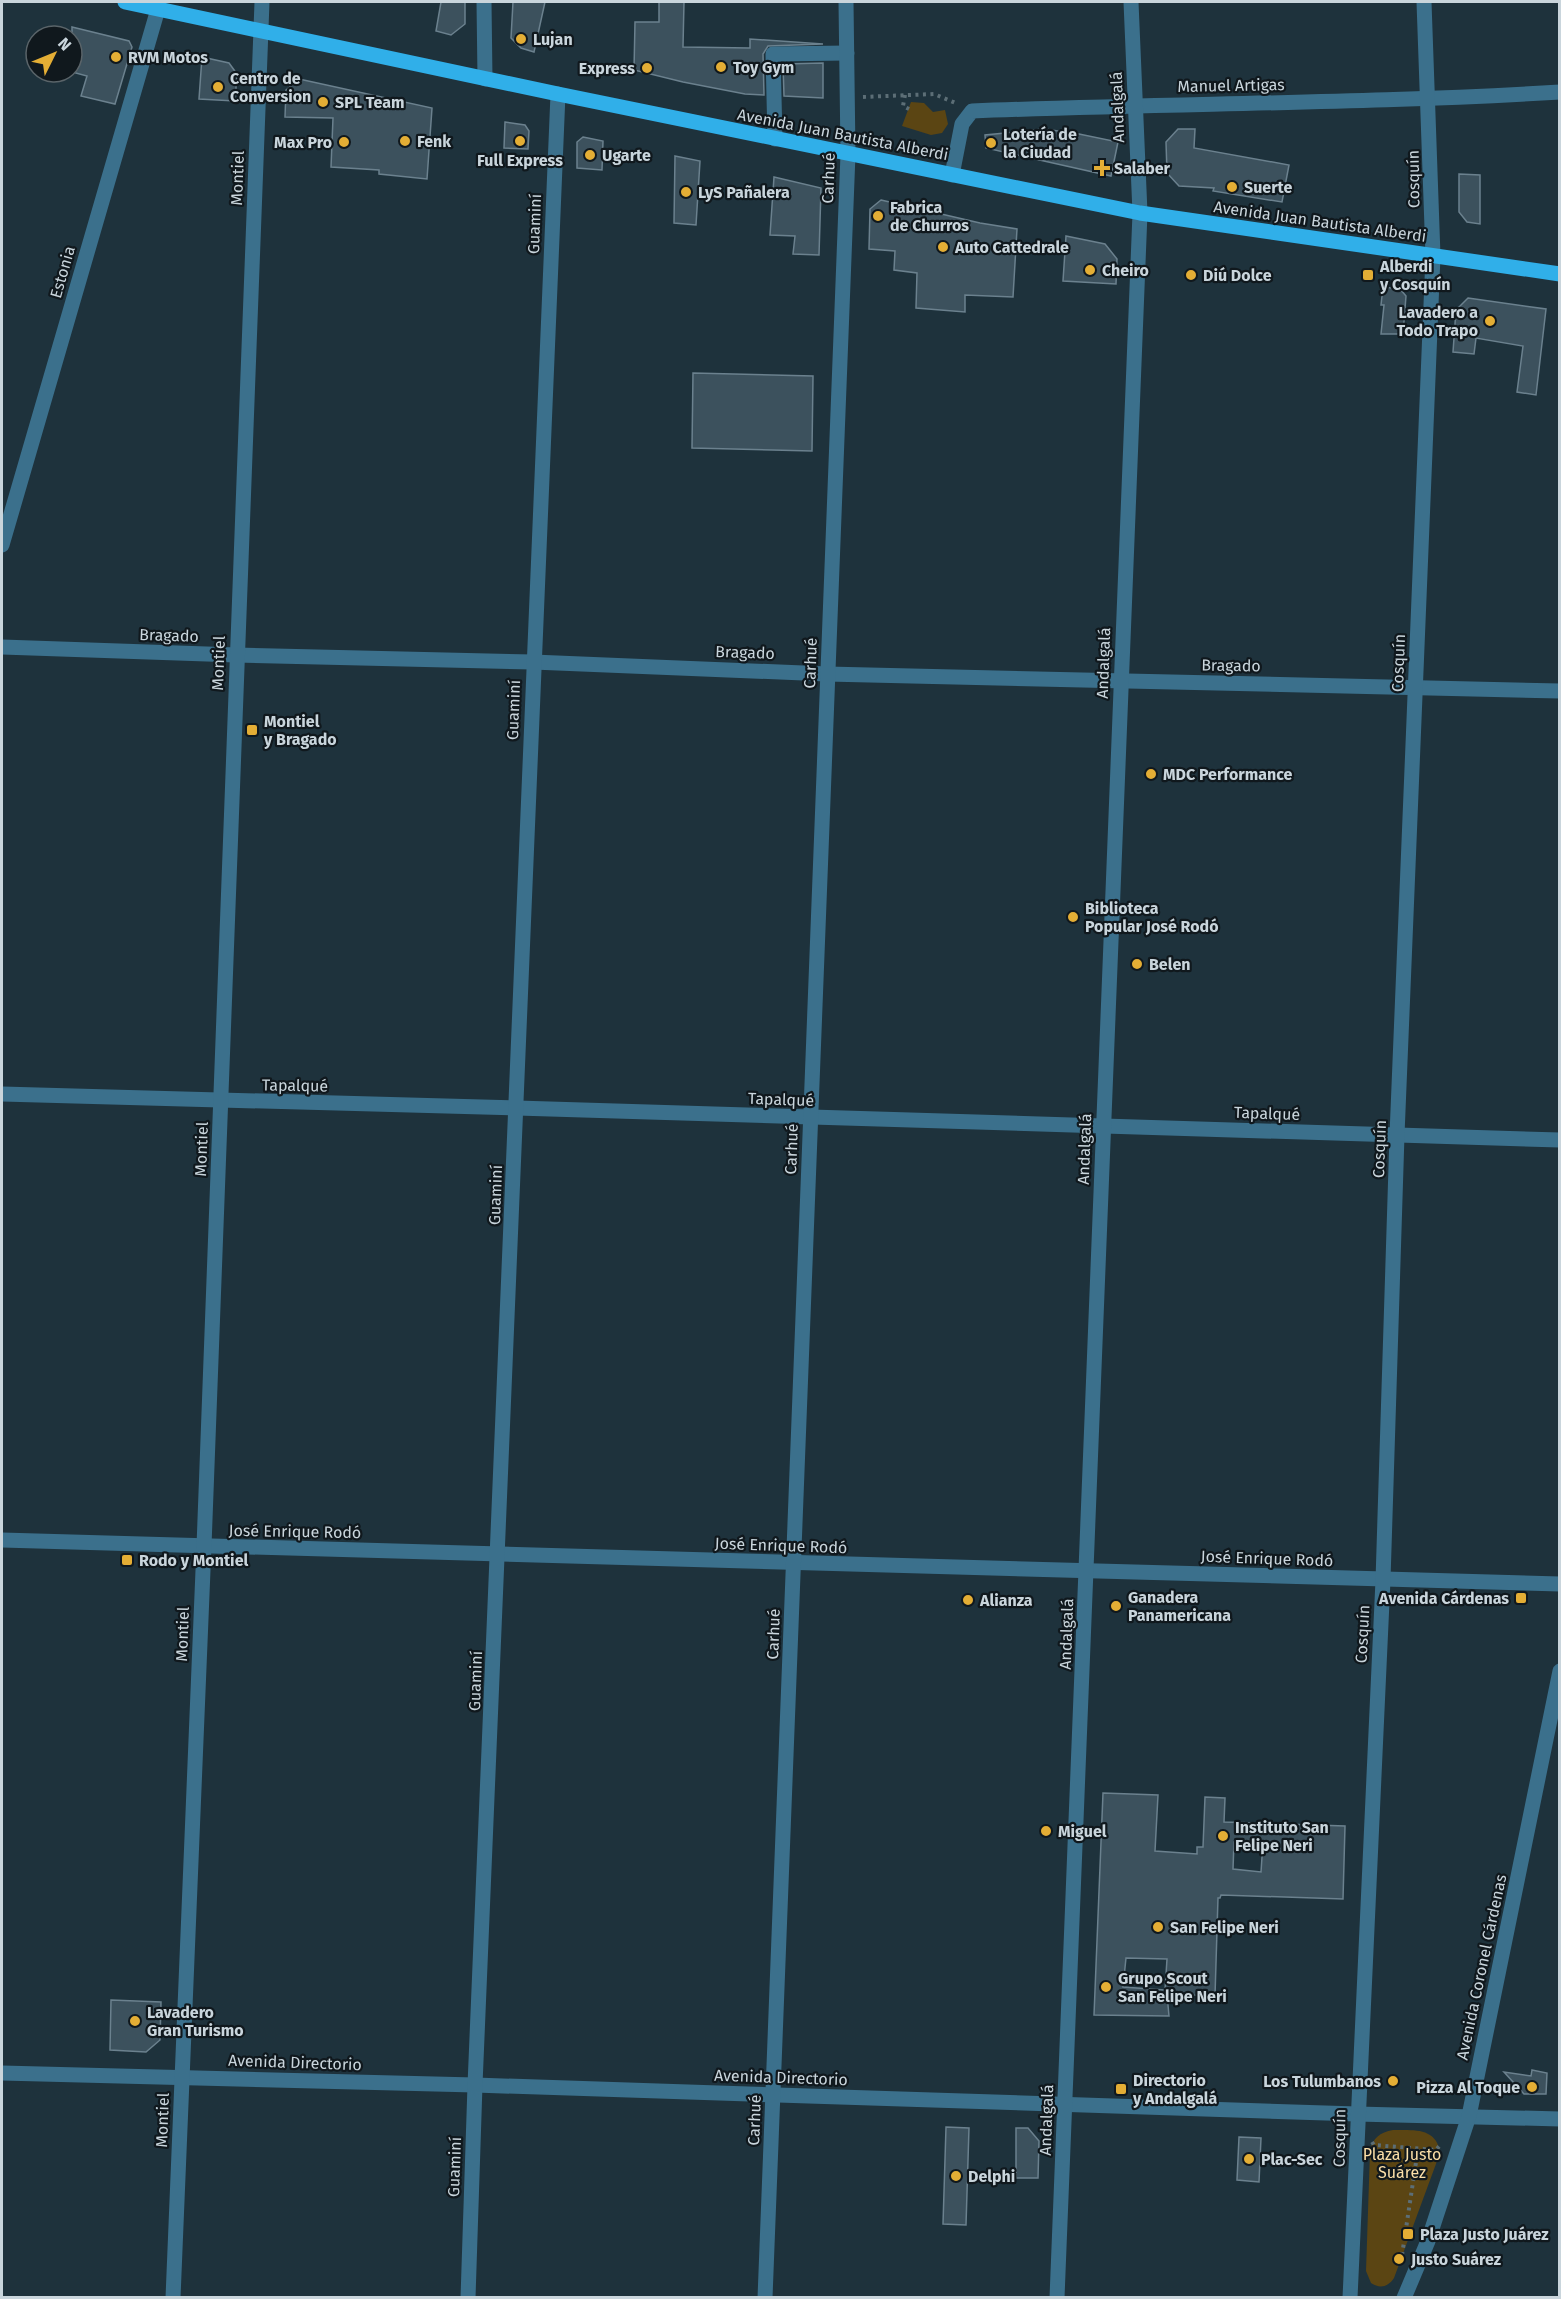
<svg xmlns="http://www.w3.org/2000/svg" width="1561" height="2299" viewBox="0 0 1561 2299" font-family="'Fira Sans',sans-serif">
<rect width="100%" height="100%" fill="#1e323c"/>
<g fill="#5b4513">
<polygon points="911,102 924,103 933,112 945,110 948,124 942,133 931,135 902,126"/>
<path d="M1393,2130C1413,2130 1437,2127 1440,2153L1394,2278C1388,2287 1380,2289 1371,2283L1366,2271L1370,2151C1372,2139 1380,2132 1393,2130Z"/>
</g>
<g fill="#3c515d" stroke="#6b818e" stroke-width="1.5" fill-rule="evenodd">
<polygon points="441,2 465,2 465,24 451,35 436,31"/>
<polygon points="513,2 545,2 534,52 521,48 511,38"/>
<polygon points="659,2 684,2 683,47 750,48 750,39 823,44 768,46 763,54 764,95 745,94 683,82 634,70 635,22 659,22"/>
<polygon points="72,27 129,41 132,47 115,104 81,96 87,76 72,72"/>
<polygon points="202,57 229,63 237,74 235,101 199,99"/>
<polygon points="823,63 823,98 784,96 783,64"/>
<polygon points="299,79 432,108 427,179 379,174 379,170 331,167 333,118 285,117 286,90"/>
<polygon points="505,122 525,125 529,131 528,149 504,148"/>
<polygon points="1044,129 1079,134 1118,142 1111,176 986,148 985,135"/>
<polygon points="1178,129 1195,129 1194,148 1289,165 1282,202 1213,191 1214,188 1179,186 1167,173 1166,142"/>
<polygon points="583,137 603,141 602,170 577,168 577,142"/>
<polygon points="675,156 700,161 696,225 674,223"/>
<polygon points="1459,174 1480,175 1480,224 1467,222 1459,212"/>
<polygon points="774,177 821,188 819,255 793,254 795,236 770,235"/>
<polygon points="881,200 980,223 1017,229 1013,297 965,295 965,312 916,308 917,273 894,270 895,251 869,249 870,209"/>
<polygon points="1066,236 1105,244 1117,259 1116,284 1063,281"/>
<polygon points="1383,287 1400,289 1406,296 1403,334 1381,334 1384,305 1381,305"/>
<polygon points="1468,298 1546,309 1536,395 1517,392 1523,346 1476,338 1474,354 1453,352 1456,310"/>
<polygon points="693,373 813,376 812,451 692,448"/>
<path d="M1103,1793L1158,1795L1155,1851L1197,1854V1847H1203L1205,1797L1225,1798L1224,1822L1345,1826L1343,1899L1221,1895L1220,1898H1218L1215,1996L1167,1994L1169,2016L1094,2015ZM1234,1842H1263L1261,1872L1233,1869ZM1126,1958L1167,1959L1165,1990L1123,1987Z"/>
<polygon points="111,2000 161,2002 160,2040 146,2052 110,2050"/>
<polygon points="1532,2070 1547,2073 1546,2094 1524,2094 1504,2072 1531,2076"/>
<polygon points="946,2127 969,2128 966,2225 943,2224"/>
<polygon points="1016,2128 1028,2128 1039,2141 1038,2178 1016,2178"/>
<polygon points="1239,2137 1261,2138 1259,2182 1237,2180"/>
</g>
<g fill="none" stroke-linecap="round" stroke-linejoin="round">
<g stroke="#5c6e76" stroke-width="4" stroke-dasharray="3 4.5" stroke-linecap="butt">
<polyline points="905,95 903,106 909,109"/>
<polyline points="863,97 934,94 958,104"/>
<polyline points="1372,2142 1374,2145 1436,2150 1441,2144"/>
<polyline points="1400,2170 1416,2175"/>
<polyline points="1402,2255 1418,2149"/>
</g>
<g stroke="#3b708c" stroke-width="15">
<polyline points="484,2 485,79"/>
<polyline points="775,139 773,54 847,53"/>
<path d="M952,175L962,124L972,111C1168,103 1364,104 1560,92"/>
<polyline points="2,545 158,9"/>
<polyline points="2,647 236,655 533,662 827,674 1560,691"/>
<polyline points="2,1094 517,1108 1560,1140"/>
<polyline points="2,1540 1560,1584"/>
<polyline points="2,2073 475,2085 1357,2114 1560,2119"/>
<polyline points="173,2298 204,1546 262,2"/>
<polyline points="468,2298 475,2085 558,94"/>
<polyline points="765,2298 848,154 846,2"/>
<polyline points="1057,2298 1140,213 1131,2"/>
<polyline points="1350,2298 1383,1580 1397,1135 1433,256 1424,2"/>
<polyline points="1404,2298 1428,2241 1469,2116 1560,1671"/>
</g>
<polyline stroke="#30afe9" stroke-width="15" points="125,2 558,94 1140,213 1560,274"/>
</g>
<g fill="#e4ae35" stroke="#10181d" stroke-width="2">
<circle cx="521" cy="39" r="6"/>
<circle cx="116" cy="57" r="6"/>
<circle cx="721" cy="67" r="6"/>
<circle cx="647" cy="68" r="6"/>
<circle cx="218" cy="87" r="6"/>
<circle cx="323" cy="102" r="6"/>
<circle cx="405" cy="141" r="6"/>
<circle cx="520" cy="141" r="6"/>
<circle cx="344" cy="142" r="6"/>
<circle cx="991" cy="143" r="6"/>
<circle cx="590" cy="155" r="6"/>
<path d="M1099 159h6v6h6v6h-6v6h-6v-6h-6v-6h6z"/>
<circle cx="1232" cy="187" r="6"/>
<circle cx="686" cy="192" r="6"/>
<circle cx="878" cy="216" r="6"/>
<circle cx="943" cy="247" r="6"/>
<circle cx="1090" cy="270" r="6"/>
<circle cx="1191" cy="275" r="6"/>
<rect x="1362" y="269" width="12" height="12" rx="3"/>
<circle cx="1490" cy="321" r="6"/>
<rect x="246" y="724" width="12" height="12" rx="3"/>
<circle cx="1151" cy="774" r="6"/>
<circle cx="1073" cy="917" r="6"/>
<circle cx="1137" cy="964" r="6"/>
<rect x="121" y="1554" width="12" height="12" rx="3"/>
<rect x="1515" y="1592" width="12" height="12" rx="3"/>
<circle cx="968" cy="1600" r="6"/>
<circle cx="1116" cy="1606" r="6"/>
<circle cx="1046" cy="1831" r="6"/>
<circle cx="1223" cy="1836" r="6"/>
<circle cx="1158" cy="1927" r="6"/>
<circle cx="1106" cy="1987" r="6"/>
<circle cx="135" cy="2021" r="6"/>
<circle cx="1393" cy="2081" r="6"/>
<circle cx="1532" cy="2087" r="6"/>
<rect x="1115" y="2083" width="12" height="12" rx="3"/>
<circle cx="1249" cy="2159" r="6"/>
<circle cx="956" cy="2176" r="6"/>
<rect x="1402" y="2228" width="12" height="12" rx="3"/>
<circle cx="1399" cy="2259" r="6"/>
</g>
<g text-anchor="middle" stroke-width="4.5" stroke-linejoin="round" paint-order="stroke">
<g font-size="16" font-weight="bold" fill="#c9d5dc" stroke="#10181d" text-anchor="start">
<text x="533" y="45">Lujan</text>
<text x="128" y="63">RVM Motos</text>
<text x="733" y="73">Toy Gym</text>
<text x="635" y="74" text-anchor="end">Express</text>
<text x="230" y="84">Centro de<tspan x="230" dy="18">Conversion</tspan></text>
<text x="335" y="108">SPL Team</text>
<text x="1003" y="140">Lotería de<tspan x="1003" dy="18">la Ciudad</tspan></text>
<text x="417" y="147">Fenk</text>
<text x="332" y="148" text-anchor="end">Max Pro</text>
<text x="602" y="161">Ugarte</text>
<text x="520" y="166" text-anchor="middle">Full Express</text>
<text x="1114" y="174">Salaber</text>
<text x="1244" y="193">Suerte</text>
<text x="698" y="198">LyS Pañalera</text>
<text x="890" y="213">Fabrica<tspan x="890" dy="18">de Churros</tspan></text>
<text x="955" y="253">Auto Cattedrale</text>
<text x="1380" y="272">Alberdi<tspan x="1380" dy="18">y Cosquín</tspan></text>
<text x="1102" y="276">Cheiro</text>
<text x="1203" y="281">Diú Dolce</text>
<text x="1478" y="318" text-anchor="end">Lavadero a<tspan x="1478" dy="18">Todo Trapo</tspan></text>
<text x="264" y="727">Montiel<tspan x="264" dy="18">y Bragado</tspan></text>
<text x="1163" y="780">MDC Performance</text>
<text x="1085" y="914">Biblioteca<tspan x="1085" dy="18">Popular José Rodó</tspan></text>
<text x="1149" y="970">Belen</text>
<text x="139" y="1566">Rodo y Montiel</text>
<text x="1128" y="1603">Ganadera<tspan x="1128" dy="18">Panamericana</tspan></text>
<text x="1509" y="1604" text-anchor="end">Avenida Cárdenas</text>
<text x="980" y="1606">Alianza</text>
<text x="1235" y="1833">Instituto San<tspan x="1235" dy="18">Felipe Neri</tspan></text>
<text x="1058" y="1837">Miguel</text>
<text x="1170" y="1933">San Felipe Neri</text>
<text x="1118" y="1984">Grupo Scout<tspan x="1118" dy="18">San Felipe Neri</tspan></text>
<text x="147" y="2018">Lavadero<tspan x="147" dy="18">Gran Turismo</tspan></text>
<text x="1133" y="2086">Directorio<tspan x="1133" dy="18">y Andalgalá</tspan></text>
<text x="1381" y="2087" text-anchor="end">Los Tulumbanos</text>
<text x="1520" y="2093" text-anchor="end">Pizza Al Toque</text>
<text x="1261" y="2165">Plac-Sec</text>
<text x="968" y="2182">Delphi</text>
<text x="1420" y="2240">Plaza Justo Juárez</text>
<text x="1411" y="2265">Justo Suárez</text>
</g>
<g font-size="16" fill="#c9d5dc" stroke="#10181d">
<text transform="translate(1231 85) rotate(-1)" y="6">Manuel Artigas</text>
<text transform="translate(1117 107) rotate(-92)" y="6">Andalgalá</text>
<text transform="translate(843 134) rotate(11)" y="6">Avenida Juan Bautista Alberdi</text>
<text transform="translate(237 178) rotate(-88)" y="6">Montiel</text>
<text transform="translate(828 178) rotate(-88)" y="6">Carhué</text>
<text transform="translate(1413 179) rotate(-91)" y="6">Cosquín</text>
<text transform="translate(1320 221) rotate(8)" y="6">Avenida Juan Bautista Alberdi</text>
<text transform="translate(534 224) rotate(-88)" y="6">Guaminí</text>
<text transform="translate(62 272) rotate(-74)" y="6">Estonia</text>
<text transform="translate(169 635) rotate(2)" y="6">Bragado</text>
<text transform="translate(745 652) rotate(2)" y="6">Bragado</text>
<text transform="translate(218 663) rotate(-88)" y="6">Montiel</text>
<text transform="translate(810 663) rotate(-88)" y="6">Carhué</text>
<text transform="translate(1103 663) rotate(-88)" y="6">Andalgalá</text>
<text transform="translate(1398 663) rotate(-88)" y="6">Cosquín</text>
<text transform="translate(1231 665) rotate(1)" y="6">Bragado</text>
<text transform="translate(513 710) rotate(-88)" y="6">Guaminí</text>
<text transform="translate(295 1085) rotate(1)" y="6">Tapalqué</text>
<text transform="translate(781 1099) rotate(2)" y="6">Tapalqué</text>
<text transform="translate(1267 1113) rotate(2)" y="6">Tapalqué</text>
<text transform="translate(201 1149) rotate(-88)" y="6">Montiel</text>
<text transform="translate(791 1149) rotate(-88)" y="6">Carhué</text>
<text transform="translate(1084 1149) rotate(-88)" y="6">Andalgalá</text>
<text transform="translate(1379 1149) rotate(-88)" y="6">Cosquín</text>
<text transform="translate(495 1195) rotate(-88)" y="6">Guaminí</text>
<text transform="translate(295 1531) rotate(1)" y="6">José Enrique Rodó</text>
<text transform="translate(781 1545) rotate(2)" y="6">José Enrique Rodó</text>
<text transform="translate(1267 1558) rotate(2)" y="6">José Enrique Rodó</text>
<text transform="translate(182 1634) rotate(-88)" y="6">Montiel</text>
<text transform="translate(773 1634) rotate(-88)" y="6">Carhué</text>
<text transform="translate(1066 1634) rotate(-88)" y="6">Andalgalá</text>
<text transform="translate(1362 1634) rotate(-87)" y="6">Cosquín</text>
<text transform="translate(475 1681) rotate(-88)" y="6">Guaminí</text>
<text transform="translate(1481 1967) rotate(-78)" y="6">Avenida Coronel Cárdenas</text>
<text transform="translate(295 2062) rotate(2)" y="6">Avenida Directorio</text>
<text transform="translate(781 2077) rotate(2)" y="6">Avenida Directorio</text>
<text transform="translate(162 2120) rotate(-88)" y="6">Montiel</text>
<text transform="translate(754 2120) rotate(-88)" y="6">Carhué</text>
<text transform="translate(1046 2120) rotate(-88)" y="6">Andalgalá</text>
<text transform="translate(1339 2138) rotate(-89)" y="6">Cosquín</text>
<text transform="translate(454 2167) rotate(-88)" y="6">Guaminí</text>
</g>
<g font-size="16" fill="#fbdfa8" stroke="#10181d">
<text x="1402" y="2160">Plaza Justo<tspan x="1402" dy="18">Suárez</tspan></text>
</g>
</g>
<rect width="1561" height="2299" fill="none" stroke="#c9d5dc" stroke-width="6"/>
<g transform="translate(54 54) rotate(47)"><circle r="28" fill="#10181d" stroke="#5a6469" stroke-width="1.5"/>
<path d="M0-4.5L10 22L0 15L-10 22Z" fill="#e4ae35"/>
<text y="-9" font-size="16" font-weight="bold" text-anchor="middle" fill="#c9d5dc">N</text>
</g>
</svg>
